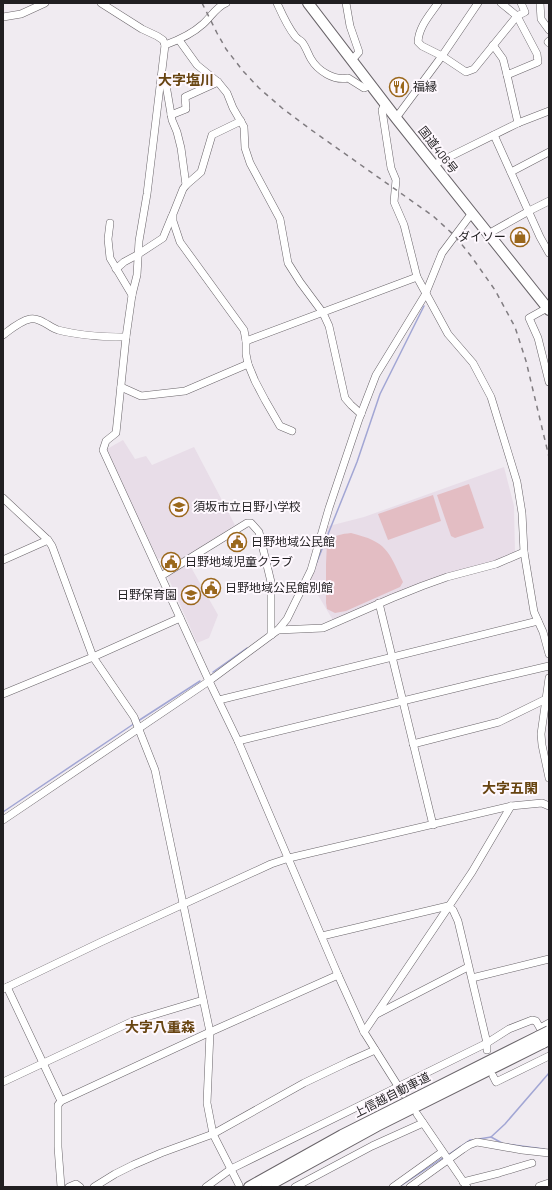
<svg xmlns="http://www.w3.org/2000/svg" width="552" height="1190" viewBox="0 0 552 1190" font-family="Barlow,'Noto Sans JP',sans-serif">
<rect width="100%" height="100%" fill="#f0ebf1"/>
<g fill="#e8dde8">
<polygon points="123,440 135,459 146,456 152,465 194,447 235,525 180,561 175,553 158,559 143,529 107,449"/>
<polygon points="504,467 514,506 515,553 334,622 309,580 325,527 364,517"/>
<polygon points="188,562 218,615 209,638 197,643 167,575"/>
</g>
<g fill="#e3bdc3">
<polygon points="469,484 484,528 455,538 451,536 437,495"/>
<polygon points="433,495 441,521 388,540 378,514"/>
<path d="M351,533C387,542 388,550 403,582L400,587L346,611L335,613L327,609L326,603V564L327,542C334,535 342,534 351,533Z"/>
</g>
<g fill="none" stroke-linecap="round" stroke-linejoin="round">
<g stroke="#a2a6d4" stroke-width="1.5">
<polyline points="316,564 357,462 380,394 424,306"/>
<polyline points="213,672 247,648"/>
<polyline points="138,721 200,681"/>
<polyline points="3,812 135,723"/>
<polyline points="491,1137 505,1124 549,1073"/>
<polyline points="479,1139 491,1137 502,1143"/>
<polyline points="506,1144 544,1149"/>
<polyline points="448,1155 470,1140 474,1140"/>
<polyline points="399,1187 444,1157"/>
</g>
<g stroke="#696469" stroke-width="8">
<g id="minor">
<polyline points="101,3 142,29 157,36 163,40 165,45 147,194 139,241 137,275 132,295 126,337 116,433 106,441 103,450 209,681 238,741 338,975 364,1032 403,1094"/>
<path d="M277,3C282,14 287,26 295,36C297,39 300,40 302,42C306,47 308,54 311,59C318,71 334,81 348,78L364,88L371,85"/>
<polyline points="346,3 350,26 359,52 352,60"/>
<path d="M438,3C430,15 419,26 418,42L422,46L442,56L466,72L474,69L517,16L525,12L521,3"/>
<polyline points="540,3 541,19 549,30"/>
<polyline points="3,17 21,14 45,3"/>
<polyline points="179,40 197,65 218,82 227,93 233,108 244,127 245,148 250,163 280,219 288,263 300,282 323,313 329,326 345,398 351,405 361,414"/>
<polyline points="549,41 548,42 549,43"/>
<path d="M165,45C179,40 192,34 203,24C211,17 216,7 226,3"/>
<polyline points="493,45 503,59 507,75 538,62 537,54 517,16 501,3"/>
<polyline points="162,75 165,79 172,120 177,132 181,148 186,185 183,189 173,214 173,221 180,242 244,330 246,341 246,354 248,364 255,381 265,400 280,426 292,431"/>
<polyline points="507,75 518,123"/>
<polyline points="385,104 382,110 391,168 396,180 394,202 404,225 417,277 448,334 473,363 491,397 517,482 522,513 524,552 534,612 543,632 549,654"/>
<polyline points="171,115 186,109 185,97 218,82"/>
<polyline points="396,118 442,56 478,3"/>
<polyline points="494,135 540,237 549,253"/>
<polyline points="433,165 518,123 549,111"/>
<polyline points="511,172 549,152"/>
<polyline points="186,185 201,172 212,135 241,121"/>
<polyline points="110,223 108,239 110,258 132,295"/>
<polyline points="488,234 529,211 549,201"/>
<polyline points="116,269 124,262 137,255 163,238 172,216"/>
<polyline points="547,308 529,318 538,338 549,382"/>
<path d="M3,335C11,329 20,321 30,319C40,317 49,327 58,330C81,336 103,337 126,337"/>
<polyline points="246,341 417,277"/>
<polyline points="121,387 141,396 185,391 248,364"/>
<polyline points="3,498 48,540 52,546 93,657 134,717 155,770 210,1032 207,1103 213,1134 239,1185"/>
<polyline points="3,560 48,540"/>
<polyline points="161,576 247,523 251,523 259,532 271,582 271,635"/>
<polyline points="379,603 433,825"/>
<polyline points="278,630 323,628 392,598 422,586 447,577 496,564 524,552"/>
<polyline points="549,678 541,734 542,745 549,778"/>
<polyline points="3,694 93,657 180,618"/>
<polyline points="219,700 538,621"/>
<polyline points="238,741 489,680 549,666"/>
<polyline points="413,744 499,722 546,699"/>
<polyline points="3,820 209,681 278,630 287,619 311,570 329,508 359,419 376,375 425,295 442,253 472,213"/>
<polyline points="322,936 448,906 453,910 458,921 487,1043 487,1050"/>
<polyline points="472,978 549,959"/>
<polyline points="7,987 61,1101"/>
<polyline points="3,989 101,942 271,864 289,858 511,806 542,803 549,806"/>
<polyline points="377,1014 468,967"/>
<polyline points="364,1032 472,872 511,806"/>
<polyline points="493,1076 496,1082 549,1056"/>
<polyline points="3,1082 133,1021 203,1000"/>
<polyline points="417,1114 467,1187"/>
<polyline points="463,1182 499,1173 532,1163"/>
<polyline points="61,1187 58,1147 58,1105 61,1101 210,1032 338,975"/>
<polyline points="69,1187 76,1184 80,1187"/>
<polyline points="94,1187 115,1174 133,1165 161,1153 213,1134 304,1083 348,1062 375,1050"/>
<polyline points="206,1187 231,1169 487,1043 509,1029 532,1020 536,1021 540,1028 549,1023"/>
<polyline points="295,1187 372,1146 423,1123"/>
<polyline points="393,1187 442,1152"/>
<polyline points="410,1187 463,1149 469,1145 477,1142 522,1150 549,1153"/>
</g>
</g>
<g stroke="#696469" stroke-width="10">
<polyline id="major" points="540,1187 549,1184"/>
</g>
<g stroke="#696469" stroke-width="12">
<g id="highway">
<polyline points="308,3 396,118 549,310"/>
<polyline points="249,1187 342,1135 539,1036"/>
<polyline points="266,1187 377,1126 543,1043"/>
</g>
</g>
<use href="#minor" stroke="#fff" stroke-width="7"/>
<use href="#major" stroke="#fff" stroke-width="9"/>
<use href="#highway" stroke="#fff" stroke-width="10"/>
<polyline stroke="#807c80" stroke-width="1.5" stroke-dasharray="5 5" stroke-linecap="butt" points="202,3 217,33 226,49 243,71 259,88 282,108 310,129 433,216 455,236 471,256 495,290 515,327 526,361 549,457"/>
<g stroke="#696469" stroke-width="12" stroke-linecap="butt">
<g id="highway-bridge">
<polyline points="539,1036 549,1031"/>
<polyline points="543,1043 549,1040"/>
</g>
</g>
<use href="#highway-bridge" stroke="#fff" stroke-width="10"/>
</g>
<defs>
<g id="restaurant-ring" transform="scale(1)"><circle r="9.5" fill="#fef8fe" stroke="#9a671c" stroke-width="1.5"/><path d="M-5-6h1v4h1v-4h1v4h1v-4h1v5L-1.5 .5V6h-2V.5L-5-1ZM5-6V6H3V1.5H1.5Q1.5-4 5-6Z" fill="#9a671c"/></g>
<g id="shop-ring" transform="scale(1)"><circle r="9.5" fill="#fef8fe" stroke="#9a671c" stroke-width="1.5"/><path d="M-5-2.5h2.3a2.7 3.5 0 0 1 5.4 0H5L5.5 6h-11ZM-1.5-2.5h3a1.5 2.3 0 0 0-3 0Z" fill="#9a671c"/></g>
<g id="school-ring" transform="scale(1)"><circle r="9.5" fill="#fef8fe" stroke="#9a671c" stroke-width="1.5"/><path d="M0-5L7-2L0 1L-7-2ZM-4 1L0 2.5L4 1V4Q0 6-4 4Z" fill="#9a671c"/></g>
<g id="civic-ring" transform="scale(1)"><circle r="9.5" fill="#fef8fe" stroke="#9a671c" stroke-width="1.5"/><path d="M-.6-6.5H3V-4.5H.6V-3L4-1V1h2V6H-6V1h2V-1L-.6-3ZM-1.2 2.5V6h2.4V2.5Z" fill="#9a671c"/></g>
</defs>
<g fill-rule="evenodd">
<use href="#restaurant-ring" x="399" y="87"/>
<use href="#shop-ring" x="520" y="237"/>
<use href="#school-ring" x="179" y="507"/>
<use href="#civic-ring" x="237" y="542"/>
<use href="#civic-ring" x="171" y="562"/>
<use href="#civic-ring" x="211" y="588"/>
<use href="#school-ring" x="191" y="595"/>
</g>
<g text-anchor="middle" stroke-width="4" stroke-linejoin="round" paint-order="stroke">
<g font-size="12" fill="#211f21" stroke="#fef8fe" text-anchor="start">
<text x="413" y="91">福縁</text>
<text x="506" y="241" text-anchor="end">ダイソー</text>
<text x="193" y="511">須坂市立日野小学校</text>
<text x="251" y="546">日野地域公民館</text>
<text x="185" y="566">日野地域児童クラブ</text>
<text x="225" y="592">日野地域公民館別館</text>
<text x="177" y="599" text-anchor="end">日野保育園</text>
</g>
<g font-size="12" fill="#211f21" stroke="#fef8fe">
<text transform="translate(438 150) rotate(52)" y="4">国道406号</text>
<text transform="translate(392 1095) rotate(-27)" y="4">上信越自動車道</text>
</g>
<g font-size="14" font-weight="bold" fill="#674411" stroke="#fef8fe">
<text x="186" y="85">大字塩川</text>
<text x="510" y="793">大字五閑</text>
<text x="160" y="1032">大字八重森</text>
</g>
</g>
<rect width="552" height="1190" fill="none" stroke="#211f21" stroke-width="8"/>
</svg>
